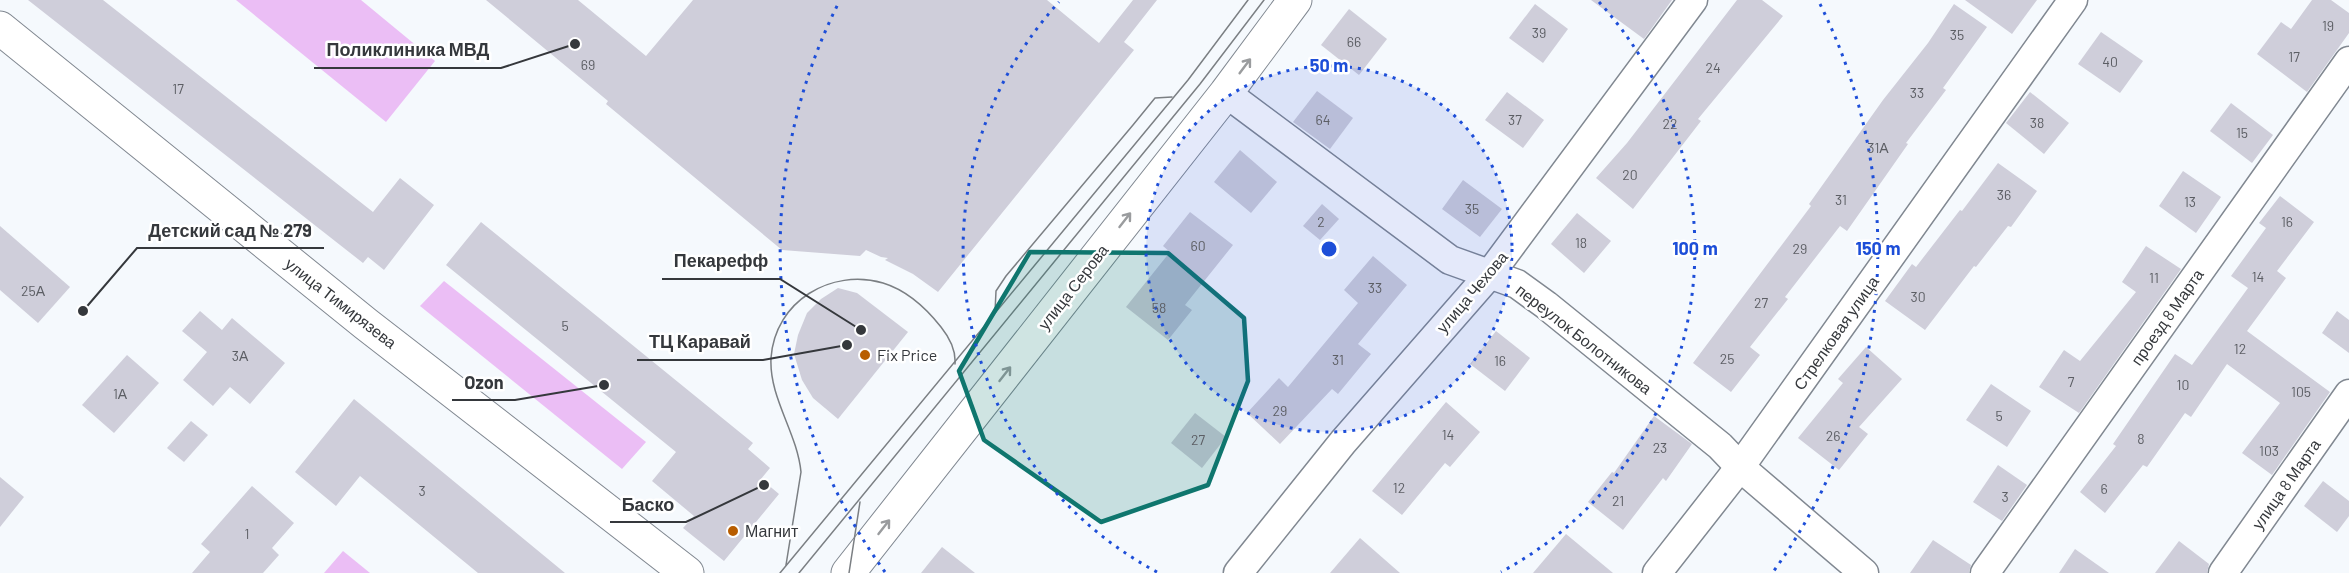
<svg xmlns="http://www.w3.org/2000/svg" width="2349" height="573" viewBox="0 0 2349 573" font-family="Barlow,sans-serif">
<rect width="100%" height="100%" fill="#f5f9fd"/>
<g fill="#ebbef5">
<polygon points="236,0 361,0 435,61 386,122"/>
<polygon points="444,281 646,442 622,469 420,306"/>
<polygon points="343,551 370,573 324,573"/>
</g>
<g fill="#cfceda">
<polygon points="28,0 103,0 373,212 400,178 434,205 384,270 368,257 363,263"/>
<polygon points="486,0 578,0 646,56 693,0 1047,0 1099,43 1133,0 1157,0 1124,42 1134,50 938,292 913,274 885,260 888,258 881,257 866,250 860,256 782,250 606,104 608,101"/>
<polygon points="1591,0 1672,0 1644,39"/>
<polygon points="1737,0 1762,0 1783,16 1698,119 1701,121 1633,209 1596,178 1627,143"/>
<polygon points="1965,0 2037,0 2012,34"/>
<polygon points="2312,0 2331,0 2349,13 2349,33 2307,92 2257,54 2281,22 2291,29"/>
<polygon points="1535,4 1568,29 1543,63 1509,38"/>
<polygon points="1954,4 1987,27 1943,88 1946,90 1906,143 1908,144 1847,231 1840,226 1785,297 1788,299 1750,347 1760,355 1731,392 1693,363 1811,206 1809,204 1883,100 1928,43"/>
<polygon points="1349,9 1387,39 1359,75 1321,45"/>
<polygon points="2101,32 2143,61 2120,93 2078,64"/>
<polygon points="1317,91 1353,118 1330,149 1293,122"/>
<polygon points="1507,92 1544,120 1523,148 1485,120"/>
<polygon points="2030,92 2069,123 2044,154 2006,123"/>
<polygon points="2231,103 2273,135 2252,163 2210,131"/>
<polygon points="1240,150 1277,182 1251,213 1214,182"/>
<polygon points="1998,163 2037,191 2011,227 2008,226 1976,267 1974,266 1925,330 1885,301 1912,264 1916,267 1960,210 1962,211"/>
<polygon points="2183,171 2221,197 2196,233 2159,206"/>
<polygon points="1463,180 1502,209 1480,237 1442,209"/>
<polygon points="2280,196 2314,222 2277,271 2286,278 2247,331 2330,392 2272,475 2242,453 2280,403 2227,364 2191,417 2185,413 2147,467 2143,465 2105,513 2080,492 2116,446 2113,444 2175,354 2192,365 2248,288 2231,276 2266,228 2259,223"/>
<polygon points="1322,204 1339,219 1320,240 1303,226"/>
<polygon points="1190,212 1233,245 1185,305 1192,310 1168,340 1126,307 1170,252 1163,246"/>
<polygon points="1577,213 1611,241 1584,273 1551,244"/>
<polygon points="481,222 753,443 748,449 770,468 761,479 779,494 724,561 683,528 694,516 652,481 676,452 446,265"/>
<polygon points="0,226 70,287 38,323 0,290"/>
<polygon points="2146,246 2181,269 2079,413 2039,387 2064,350 2080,361 2136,292 2122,282"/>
<polygon points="1373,256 1407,285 1358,344 1371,354 1338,394 1332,389 1280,444 1247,413 1279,378 1288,387 1358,303 1344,290"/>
<polygon points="838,288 857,293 908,332 838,419 813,398 802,380 794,354 798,335 807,313 821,299"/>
<polygon points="200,311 222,330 232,318 285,363 250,404 230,387 213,406 183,380 207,352 182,331"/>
<polygon points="2337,311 2349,320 2349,353 2322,333"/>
<polygon points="1496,331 1530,358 1505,391 1470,364"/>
<polygon points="1866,347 1902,379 1859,427 1868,434 1839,470 1798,438 1843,383 1838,379"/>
<polygon points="127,355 159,383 114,433 82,405"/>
<polygon points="1991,384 2031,411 2007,447 1966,420"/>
<polygon points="354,399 565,573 478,573 360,476 336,506 295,472"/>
<polygon points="1446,402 1480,432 1450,467 1445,463 1402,515 1372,491"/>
<polygon points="1195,413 1226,437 1202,468 1171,443"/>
<polygon points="1654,416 1692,444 1666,481 1663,478 1623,530 1588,502 1612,472 1614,473"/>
<polygon points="191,421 208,435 184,462 167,448"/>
<polygon points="1998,465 2027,485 2002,521 1973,502"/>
<polygon points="0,477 24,497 0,527"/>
<polygon points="2323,481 2349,501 2349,516 2337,532 2304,506"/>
<polygon points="252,486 294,523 272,548 279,555 263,573 192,573 210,552 201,544"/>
<polygon points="1566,534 1613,573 1533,573"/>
<polygon points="1360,538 1400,573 1330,573"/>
<polygon points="1933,540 1971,565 1969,573 1910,573"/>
<polygon points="2179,541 2209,564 2207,573 2155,573"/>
<polygon points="942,547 975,573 921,573"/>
<polygon points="2075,549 2109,573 2059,573"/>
</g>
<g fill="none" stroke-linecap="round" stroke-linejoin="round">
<g stroke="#818891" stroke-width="31">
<g id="street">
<polyline points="1226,93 1450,260 1517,284 1546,305 1720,446 1740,467 1864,573"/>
<polyline points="1238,573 1343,442 1489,275 1693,0"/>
<polyline points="1657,573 1740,467 2073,0"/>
<polyline points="1985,573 2349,61"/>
<polyline points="2223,573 2349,394"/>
</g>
</g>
<g stroke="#818891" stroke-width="35">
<g id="secondary">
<polyline points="0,28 366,324 687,573"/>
<polyline points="848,573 1226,93 1295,0"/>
</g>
</g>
<use href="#street" stroke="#fff" stroke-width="28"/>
<use href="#secondary" stroke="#fff" stroke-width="33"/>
<g stroke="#7b7f83" stroke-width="1.5">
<polyline points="995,312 996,291 1006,276 1133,125 1155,98 1172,97"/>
<path d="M786,565L801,472C797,432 769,398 771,358C775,301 831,268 883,283C906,290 926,308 941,327C949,337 956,351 955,364"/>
<polyline points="780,573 1188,80 1248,0"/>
<polyline points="799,573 1200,84 1264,0"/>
<polyline points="849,573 860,502"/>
</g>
</g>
<defs><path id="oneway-shaft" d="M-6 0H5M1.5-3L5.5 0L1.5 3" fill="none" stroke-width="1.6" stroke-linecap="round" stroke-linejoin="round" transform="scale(1.5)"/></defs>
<g stroke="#9a9c9e">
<use href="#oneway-shaft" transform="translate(1245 66) rotate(-53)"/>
<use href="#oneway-shaft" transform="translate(1125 220) rotate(-52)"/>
<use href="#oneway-shaft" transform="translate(1005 374) rotate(-52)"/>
<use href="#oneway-shaft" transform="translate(884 527) rotate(-52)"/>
</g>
<path fill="#0f766e" fill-opacity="0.2" stroke="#0f766e" stroke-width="4.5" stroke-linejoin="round" d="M1030,252L1168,253L1244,318L1248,381L1208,485L1101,522L984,440L959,371Z"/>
<circle cx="1329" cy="249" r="183" fill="#1d4ed8" fill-opacity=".12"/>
<g fill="none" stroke="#1d4ed8" stroke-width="3" stroke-dasharray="3 6">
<circle cx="1329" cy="249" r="183"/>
<path d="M1157 572A366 366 0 0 1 1059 2M1599 2A366 366 0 0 1 1501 572"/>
<path d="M885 572A549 549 0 0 1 838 4M1820 4A549 549 0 0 1 1773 572"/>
</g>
<g fill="#b85d00" stroke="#fff" stroke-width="2">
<circle cx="865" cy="355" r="6"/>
<circle cx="733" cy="531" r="6"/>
</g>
<g text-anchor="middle" stroke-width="5" stroke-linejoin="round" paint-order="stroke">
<g font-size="14" fill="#5c5e64">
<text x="2328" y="31">19</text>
<text x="1539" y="38">39</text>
<text x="1957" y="40">35</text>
<text x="1354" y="47">66</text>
<text x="2294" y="62">17</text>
<text x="2110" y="67">40</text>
<text x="588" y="70">69</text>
<text x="1713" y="73">24</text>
<text x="178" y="94">17</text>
<text x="1917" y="98">33</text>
<text x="1323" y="125">64</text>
<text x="1515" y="125">37</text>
<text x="2037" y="128">38</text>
<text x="1670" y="129">22</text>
<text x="2242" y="138">15</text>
<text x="1878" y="153">31А</text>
<text x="1630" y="180">20</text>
<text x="2004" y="200">36</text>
<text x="1841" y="205">31</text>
<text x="2190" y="207">13</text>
<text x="1472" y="214">35</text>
<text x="1321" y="227">2</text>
<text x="2287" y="227">16</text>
<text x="1581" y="248">18</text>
<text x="1198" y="251">60</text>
<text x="1800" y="254">29</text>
<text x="2258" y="282">14</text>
<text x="2154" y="283">11</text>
<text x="1375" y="293">33</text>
<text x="33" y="296">25А</text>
<text x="1918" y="302">30</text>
<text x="1761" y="308">27</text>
<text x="1159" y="313">58</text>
<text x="565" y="331">5</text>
<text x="2240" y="354">12</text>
<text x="240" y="361">3А</text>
<text x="1727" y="364">25</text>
<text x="1338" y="365">31</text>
<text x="1500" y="366">16</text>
<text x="2071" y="387">7</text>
<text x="2183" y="390">10</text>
<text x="2301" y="397">105</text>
<text x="120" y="399">1А</text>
<text x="1280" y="416">29</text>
<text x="1999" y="421">5</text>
<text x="1448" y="440">14</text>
<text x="1833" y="441">26</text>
<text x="2141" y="444">8</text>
<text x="1198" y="445">27</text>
<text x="1660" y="453">23</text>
<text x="2269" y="456">103</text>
<text x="1399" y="493">12</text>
<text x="2104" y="494">6</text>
<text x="422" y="496">3</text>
<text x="2005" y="502">3</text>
<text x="1618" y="506">21</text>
<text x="247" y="539">1</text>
</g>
<g font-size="16" fill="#35383c" stroke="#fff">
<text transform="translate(1073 287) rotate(-52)" y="6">улица Серова</text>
<text transform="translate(1472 292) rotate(-50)" y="6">улица Чехова</text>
<text transform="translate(341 303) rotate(38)" y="6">улица Тимирязева</text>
<text transform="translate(2167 317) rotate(-55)" y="6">проезд 8 Марта</text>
<text transform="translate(1836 333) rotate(-55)" y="6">Стрелковая улица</text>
<text transform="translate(1584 339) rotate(38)" y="6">переулок Болотникова</text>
<text transform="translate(2286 484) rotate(-55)" y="6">улица 8 Марта</text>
</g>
<g font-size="16" fill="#35383c" stroke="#fff" text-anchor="start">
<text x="877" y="361">Fix Price</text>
<text x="745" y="537">Магнит</text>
</g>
</g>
<circle cx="1329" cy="249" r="9" fill="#1d4ed8" stroke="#fff" stroke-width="3"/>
<g font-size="18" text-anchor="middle" font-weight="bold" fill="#1d4ed8" stroke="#fff" stroke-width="5" stroke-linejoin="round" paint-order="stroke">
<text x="1329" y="72">50 m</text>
<text x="1695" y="255">100 m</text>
<text x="1878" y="255">150 m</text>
</g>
<path fill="none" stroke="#35383c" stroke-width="2" d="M575 44L501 68H314M83 311L137 248H324M861 330L780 279H662M847 345L763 360H637M604 385L515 400H452M764 485L686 522H610"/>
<g fill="#35383c" stroke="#fff" stroke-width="2">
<circle cx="575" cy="44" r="6"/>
<circle cx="83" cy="311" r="6"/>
<circle cx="861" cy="330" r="6"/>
<circle cx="847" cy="345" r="6"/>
<circle cx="604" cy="385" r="6"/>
<circle cx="764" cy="485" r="6"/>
</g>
<g font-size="18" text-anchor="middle" font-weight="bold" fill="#35383c" stroke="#fff" stroke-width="5" stroke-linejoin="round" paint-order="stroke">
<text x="408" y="56">Поликлиника МВД</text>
<text x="230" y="237">Детский сад № 279</text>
<text x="721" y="267">Пекарефф</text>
<text x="700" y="348">ТЦ Каравай</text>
<text x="484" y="389">Ozon</text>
<text x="648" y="511">Баско</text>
</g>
</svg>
